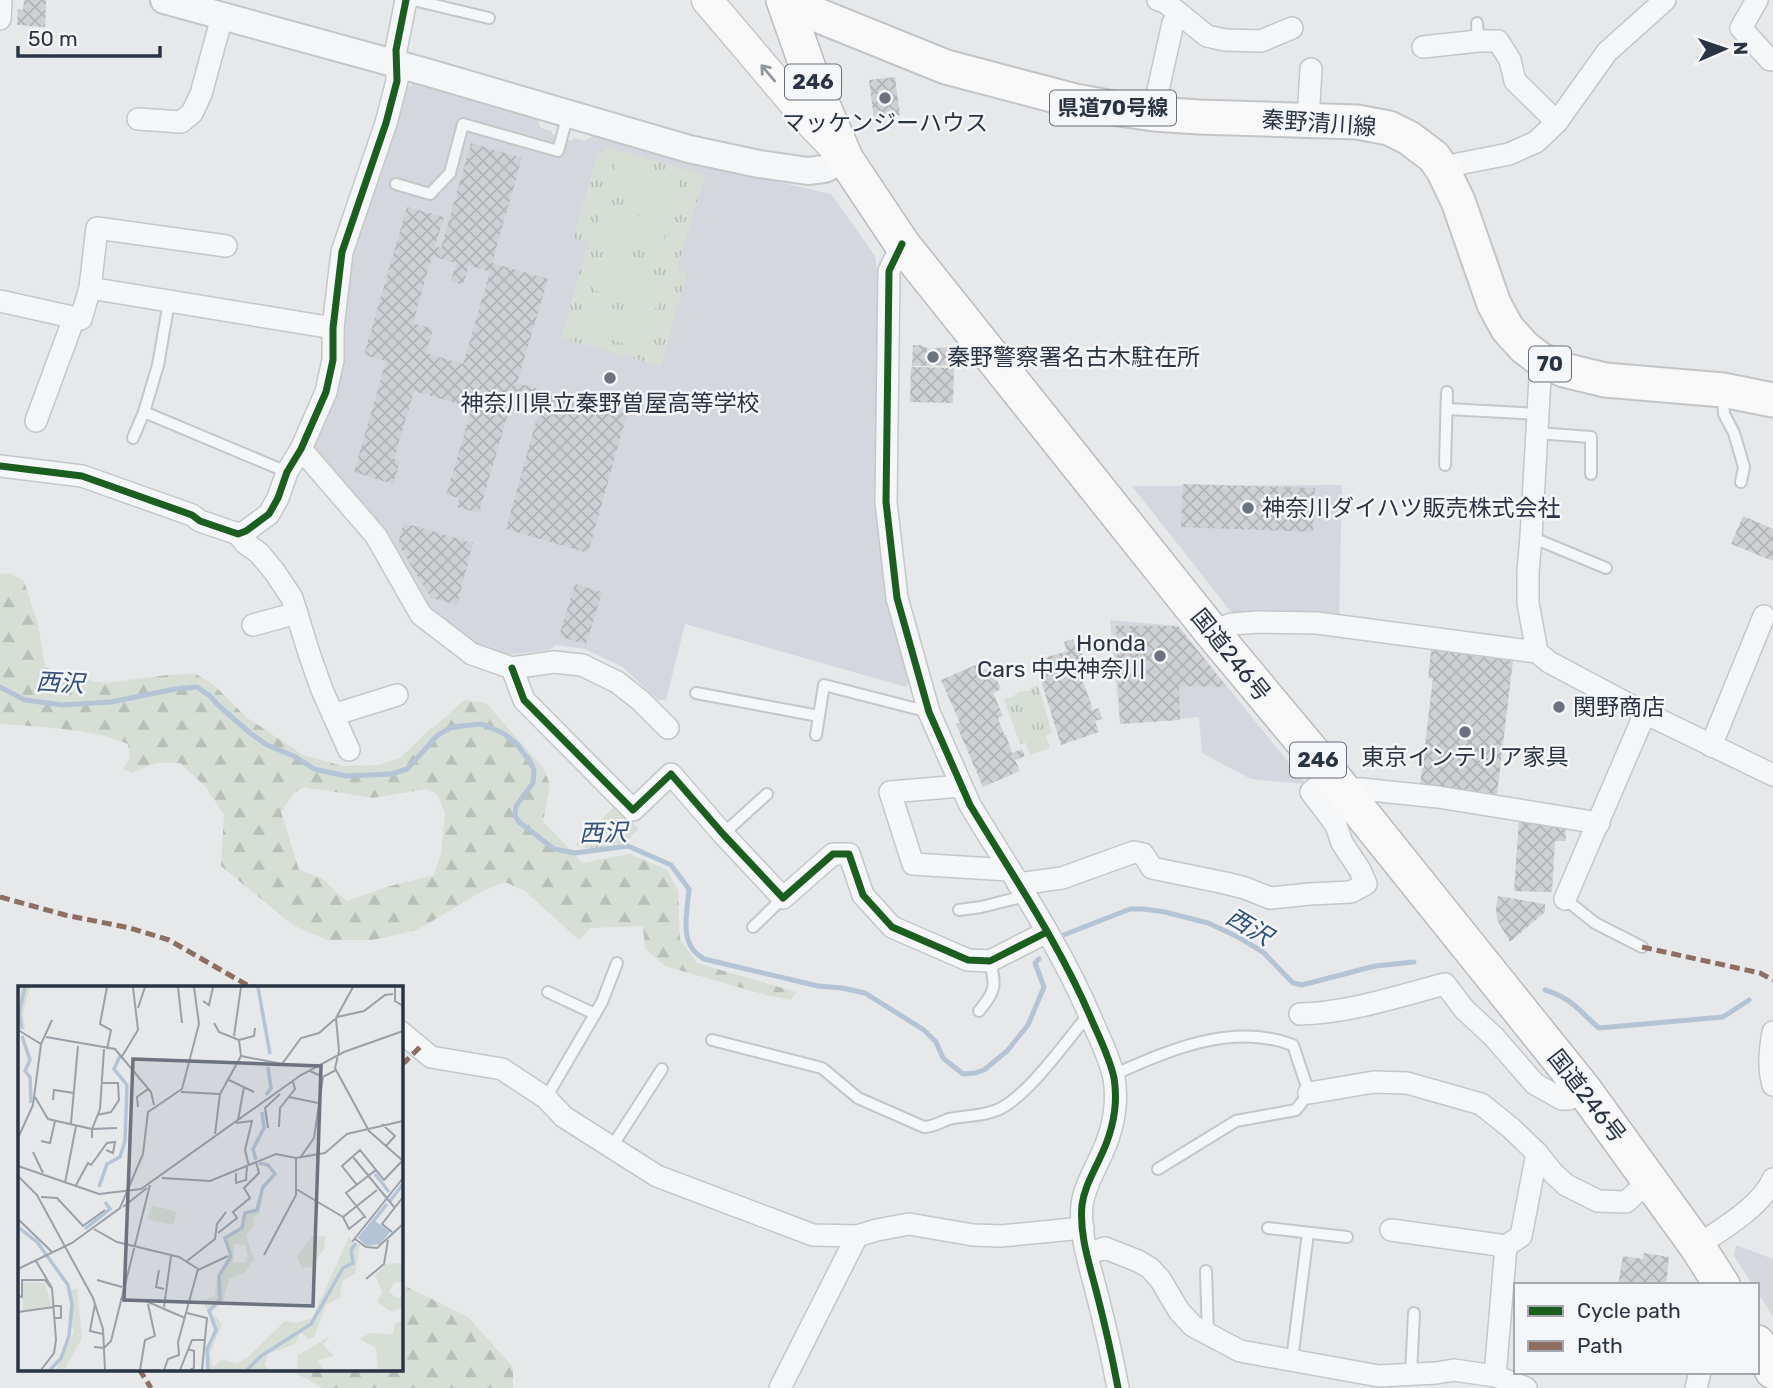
<svg xmlns="http://www.w3.org/2000/svg" width="1773" height="1388" viewBox="0 0 1773 1388" font-family="Rubik,'Noto Sans JP',sans-serif">
<defs>
<pattern id="forest-firs" width="22" height="20" patternUnits="userSpaceOnUse" patternTransform="scale(1.75)"><rect width="22" height="20" fill="#d6ded6"/><path d="M5 1l3.5 6h-7zM16 11l3.5 6h-7z" fill="#b8bfb9"/></pattern>
<pattern id="park-tufts" width="24" height="20" patternUnits="userSpaceOnUse" patternTransform="scale(1.75)"><rect width="24" height="20" fill="#d6ded6"/><path d="M3 7l-1-3M5 7V3M7 7l1-3M15 17l-1-3M17 17v-4M19 17l1-3" fill="none" stroke="#b8bfb9"/></pattern>
<pattern id="building-cross-hatch" width="8" height="8" patternUnits="userSpaceOnUse" patternTransform="scale(1.75)"><rect width="8" height="8" fill="#ced0d3"/><path d="M0 0l8 8M0 8l8-8" fill="none" stroke="#b1b3b6"/></pattern>
</defs>
<rect width="100%" height="100%" fill="#e6e8ea"/>
<g fill="#d4d7dd">
<polygon points="413,84 537,119 541,128 551,131 553,135 571,141 574,138 585,141 593,136 700,166 745,174 831,194 875,256 881,300 879,517 911,678 906,687 685,624 666,700 658,700 623,667 585,649 556,645 549,650 505,655 477,645 428,608 311,448 336,397 343,359 345,306 350,271 361,227 398,121 406,88"/>
<polygon points="1342,485 1339,619 1307,615 1232,613 1132,486"/>
<polygon points="1110,620 1178,626 1306,784 1251,779 1202,753 1199,717 1120,724"/>
<polygon points="1736,1245 1773,1259 1773,1316 1757,1292 1757,1285 1753,1285 1734,1256"/>
</g>
<g fill="url(#forest-firs)" fill-rule="evenodd">
<path d="M9,573L24,581L38,624L45,667L77,678L104,683L168,675L196,674L214,685L246,717L303,755L343,766L379,765L400,758L427,732L447,716L464,700L486,703L544,769L550,785L543,821L582,863L630,854L667,870L678,891L680,939L697,963L796,992L791,1000L766,995L665,966L645,948L643,926L590,928L579,940L525,891L505,882L481,892L417,930L372,940H327L293,925L221,866L224,815L206,787L180,763H156L132,773L123,769L130,757L128,744C92,728 40,727 0,724V574ZM304,787L373,798L427,789L437,794L445,813L441,853L434,875L390,886L347,901L321,878L299,870L281,812L294,793Z"/>
<polygon points="401,1284 468,1317 513,1367 513,1388 323,1388 288,1369 401,1369"/>
</g>
<g fill="url(#park-tufts)">
<polygon points="608,147 705,175 677,269 687,272 661,366 561,338 588,243 573,238 598,153"/>
<polygon points="1038,685 1052,733 1046,735 1050,748 1030,755 1025,742 1020,744 1004,699 1009,697 1011,698 1020,691 1030,691 1032,687"/>
<polygon points="617,804 639,829 624,843 590,849 575,845"/>
</g>
<g fill="#d6ded6">
<polygon points="616,162 680,180 672,209 608,191"/>
<polygon points="604,206 668,224 660,253 596,235"/>
<polygon points="603,261 667,279 658,309 594,290"/>
<polygon points="591,302 655,321 647,350 583,332"/>
</g>
<g fill="none" stroke-linecap="round" stroke-linejoin="round">
<g stroke="#b4c4d5" stroke-width="5">
<path d="M0,687L25,700L62,705L111,702L175,689L197,687L210,696L218,705L250,733L267,745L296,757L314,769L346,776L391,774L407,769L438,735L452,727L482,724L503,733L517,744L530,762L534,770L533,783L516,806L515,816L519,822L554,849L575,853L628,846L671,865L689,889C688,908 680,937 695,952C695,953 704,959 704,959L818,986L842,988L865,993L924,1030L936,1042L943,1058L963,1074L975,1073L984,1070L1007,1051L1028,1025L1044,987L1035,963L1039,959"/>
<polyline points="1061,936 1130,909 1144,909 1165,912 1208,923 1238,937 1263,952 1293,983 1302,985 1375,966 1414,962"/>
<path d="M1545,990C1572,998 1579,1011 1599,1028L1723,1017L1749,1000"/>
</g>
</g>
<g fill="url(#building-cross-hatch)" fill-rule="evenodd">
<polygon points="24,0 46,0 45,27 17,25 18,9 23,10"/>
<polygon points="895,77 900,115 874,118 869,80"/>
<path d="M471,143L522,158L492,263L548,279L517,383L627,414L588,553L506,529L540,407L512,400L479,513L457,507L460,498L446,495L472,408L414,391L394,459L400,461L393,484L354,472L386,361L364,355L407,207L444,217L435,246L441,248ZM432,256L456,263L451,281L463,285L469,265L490,272L463,364L426,353L433,329L413,323Z"/>
<polygon points="913,345 920,345 929,349 948,347 953,353 953,362 950,365 912,366"/>
<polygon points="911,367 954,368 953,403 910,402"/>
<polygon points="1183,484 1315,488 1313,532 1181,527"/>
<polygon points="1743,516 1773,529 1773,561 1731,544"/>
<polygon points="404,523 473,543 457,605 431,598 398,544"/>
<polygon points="575,584 602,592 586,645 559,636"/>
<polygon points="1116,626 1178,626 1227,687 1179,686 1180,720 1120,724"/>
<polygon points="1073,639 1076,648 1080,647 1084,659 1078,661 1082,674 1080,674 1092,706 1091,706 1092,710 1099,708 1102,719 1095,721 1099,732 1061,745 1035,661 1067,651 1064,642"/>
<polygon points="1431,650 1513,661 1497,794 1420,785 1433,678 1428,678"/>
<polygon points="978,664 981,671 991,667 1001,689 993,693 1003,716 998,718 1000,724 1005,736 1006,735 1012,753 1022,749 1025,756 1015,760 1020,771 983,787 956,724 960,723 941,680"/>
<polygon points="1519,820 1565,822 1566,841 1555,841 1552,892 1514,891"/>
<polygon points="1498,896 1545,904 1545,912 1510,942 1497,920 1496,907"/>
<polygon points="1644,1253 1669,1257 1666,1285 1618,1285 1623,1256 1643,1259"/>
</g>
<g fill="none" stroke-linecap="round" stroke-linejoin="round">
<g stroke="#c4c6c8" stroke-width="14">
<g id="service">
<polyline points="413,0 489,18"/>
<polyline points="1477,23 1478,41"/>
<polyline points="396,184 430,194 450,173 463,124 558,151 568,114"/>
<polyline points="169,302 158,365 144,412 287,472"/>
<polyline points="1723,393 1724,414 1734,433 1744,467 1741,482"/>
<polyline points="1447,409 1539,414"/>
<polyline points="1537,433 1591,437 1591,474"/>
<polyline points="133,438 144,412"/>
<polyline points="1445,465 1447,392"/>
<polyline points="1531,537 1606,568"/>
<polyline points="696,693 819,716 824,685 929,712"/>
<polyline points="816,735 819,716"/>
<polyline points="723,834 767,794"/>
<polyline points="1565,899 1595,923 1642,947"/>
<polyline points="959,910 981,907 1025,896"/>
<polyline points="753,927 783,898"/>
<polyline points="548,992 595,1014"/>
<path d="M979,1011C996,991 996,986 990,961"/>
<path d="M712,1040L822,1068L858,1098L924,1127C934,1127 940,1122 949,1119C965,1115 981,1117 997,1110C1027,1098 1067,1040 1089,1014"/>
<path d="M1113,1075C1169,1050 1232,1022 1293,1045L1309,1093L1296,1110L1236,1121L1158,1169"/>
<polyline points="546,1098 602,1002 617,963"/>
<polyline points="611,1148 662,1069"/>
<polyline points="1268,1228 1347,1237"/>
<polyline points="1206,1271 1208,1335"/>
<polyline points="1292,1360 1308,1233"/>
<polyline points="1411,1374 1414,1313"/>
</g>
</g>
<g stroke="#c4c6c8" stroke-width="24">
<g id="minor">
<polyline points="1158,0 1165,2 1207,36 1225,40 1261,41 1292,28"/>
<polyline points="1757,0 1741,28 1770,60"/>
<polyline points="0,19 1,0"/>
<polyline points="1423,47 1478,41 1498,41 1510,60 1515,81 1557,122"/>
<polyline points="1154,114 1156,99 1173,23 1179,14"/>
<polyline points="138,119 181,122 192,113 201,94 222,17"/>
<polyline points="1308,120 1311,69"/>
<polyline points="1443,170 1458,164 1509,154 1536,142 1557,122 1607,52 1665,0"/>
<path d="M902,244L889,271L886,502L897,598L929,712L970,805C1013,876 1061,946 1093,1023C1101,1041 1110,1059 1114,1078C1119,1108 1112,1134 1099,1160C1092,1175 1084,1189 1082,1205C1079,1235 1090,1266 1097,1294C1105,1325 1112,1356 1118,1388"/>
<polyline points="90,288 333,328"/>
<polyline points="0,301 81,319 90,288 97,228 226,246"/>
<polyline points="36,421 74,318"/>
<polyline points="301,449 376,536 421,615 472,654 512,668 554,662 582,665 617,682 640,700 668,728"/>
<polyline points="0,466 82,476 192,515 200,521 238,534 246,531 269,514 278,498 287,472 301,449 326,392 333,360 333,328 342,252 386,123 397,81 396,50 406,0"/>
<polyline points="238,534 245,543 259,553 274,571 292,598 309,653 322,690 349,750"/>
<polyline points="253,625 297,613"/>
<polyline points="1211,631 1232,624 1259,622 1317,623 1537,652 1549,662 1645,713 1773,775"/>
<polyline points="1537,652 1528,603 1528,572 1531,537 1541,360"/>
<polyline points="512,668 524,700 633,810 671,774 723,834 783,898 833,854 849,854 863,895 892,927 968,960 990,961 1047,932"/>
<polyline points="333,715 397,695"/>
<polyline points="1711,746 1764,616"/>
<polyline points="961,786 890,792 913,864 1009,870"/>
<polyline points="1342,789 1361,789 1438,797 1599,823"/>
<polyline points="1018,884 1062,878 1134,852 1143,854 1152,868 1225,883 1245,888 1270,898 1310,894 1351,892 1366,884 1360,870 1342,843 1336,825 1311,792 1331,775"/>
<polyline points="1565,899 1645,713"/>
<path d="M1300,1014C1349,1013 1398,996 1445,984L1464,1009L1494,1037L1535,1084L1562,1099H1569L1584,1090"/>
<polyline points="401,1032 431,1057 502,1069 546,1098 564,1117 657,1176 813,1235 857,1236 877,1230 909,1224 973,1235 1001,1236 1083,1228"/>
<path d="M1773,1032C1770,1050 1768,1067 1773,1085"/>
<polyline points="1309,1093 1374,1082 1407,1083 1481,1104 1511,1128 1537,1153 1553,1173 1566,1185 1598,1201 1626,1202 1650,1180"/>
<polyline points="1391,1230 1506,1246"/>
<path d="M1697,1246C1722,1229 1762,1206 1773,1179"/>
<polyline points="1087,1254 1105,1248 1138,1261 1150,1268 1160,1279 1179,1311 1193,1326 1240,1351 1379,1376 1436,1373 1454,1370 1495,1376 1526,1388"/>
<polyline points="1495,1376 1506,1246 1521,1236 1537,1153"/>
<polyline points="780,1388 857,1236"/>
<polyline points="1696,1388 1700,1372"/>
</g>
</g>
<g stroke="#c4c6c8" stroke-width="30">
<polyline id="tertiary" points="164,0 426,72 689,149 759,164 808,171 824,169 846,160"/>
</g>
<g stroke="#c4c6c8" stroke-width="33">
<polyline id="secondary" points="707,0 812,124 839,152"/>
</g>
<g stroke="#c2c5c8" stroke-width="37">
<polyline id="primary" points="785,2 946,67 1075,101 1119,109 1154,114 1199,117 1357,122 1389,128 1409,138 1434,157 1443,170 1458,201 1494,304 1507,328 1524,347 1541,360 1564,370 1605,380 1723,390 1773,400"/>
</g>
<g stroke="#b8bbbf" stroke-width="38">
<g id="trunk">
<polyline points="784,0 816,91 846,160 902,244 1211,631 1331,775 1584,1090 1697,1246 1722,1285"/>
<polyline points="1757,1343 1773,1371"/>
</g>
</g>
<use href="#service" stroke="#f5f6f7" stroke-width="10"/>
<use href="#minor" stroke="#f5f6f7" stroke-width="21"/>
<use href="#tertiary" stroke="#f5f6f7" stroke-width="26"/>
<use href="#secondary" stroke="#f8f8f8" stroke-width="30"/>
<use href="#primary" stroke="#f8f8f8" stroke-width="33"/>
<use href="#trunk" stroke="#f8f8f8" stroke-width="35"/>
<g stroke="#8d6e63" stroke-width="5" stroke-dasharray="10 5" stroke-linecap="butt">
<polyline points="0,897 65,915 130,928 169,940 247,985 254,987"/>
<polyline points="1642,947 1760,973 1773,980"/>
<polyline points="401,1063 405,1062 420,1047"/>
<polyline points="139,1369 151,1388"/>
</g>
<g stroke="#f4f6f9" stroke-width="11">
<g id="cycleway">
<path d="M902,244L889,271L886,502L897,598L929,712L970,805C1013,876 1061,946 1093,1023C1101,1041 1110,1059 1114,1078C1119,1108 1112,1134 1099,1160C1092,1175 1084,1189 1082,1205C1079,1235 1090,1266 1097,1294C1105,1325 1112,1356 1118,1388"/>
<polyline points="0,466 82,476 192,515 200,521 238,534 246,531 269,514 278,498 287,472 301,449 326,392 333,360 333,328 342,252 386,123 397,81 396,50 406,0"/>
<polyline points="512,668 524,700 633,810 671,774 723,834 783,898 833,854 849,854 863,895 892,927 968,960 990,961 1047,932"/>
</g>
</g>
<use href="#cycleway" stroke="#1b5e20" stroke-width="7"/>
</g>
<defs><path id="oneway-shaft" d="M-6 0H5M1.5-3L5.5 0L1.5 3" fill="none" stroke-width="1.6" stroke-linecap="round" stroke-linejoin="round" transform="scale(1.75)"/></defs>
<use stroke="#92969e" href="#oneway-shaft" transform="translate(768 73) rotate(-130)"/>
<g fill="#6c737f" stroke="#f4f6f9" stroke-width="2.5">
<circle cx="885" cy="98" r="7"/>
<circle cx="933" cy="357" r="7"/>
<circle cx="610" cy="378" r="7"/>
<circle cx="1248" cy="508" r="7"/>
<circle cx="1160" cy="656" r="7"/>
<circle cx="1559" cy="707" r="7"/>
<circle cx="1465" cy="732" r="7"/>
</g>
<g text-anchor="middle" stroke-width="5" stroke-linejoin="round" paint-order="stroke">
<g fill="#f4f6f9" stroke="#676e7b" stroke-width="2">
<rect x="785" y="64.5" width="56" height="35" rx="5"/>
<rect x="1050" y="90.5" width="126" height="35" rx="5"/>
<rect x="1529" y="346.5" width="42" height="35" rx="5"/>
<rect x="1290" y="742.5" width="56" height="35" rx="5"/>
</g>
<g font-size="21" font-weight="bold" fill="#2b3445">
<text x="813" y="89">246</text>
<text x="1113" y="115">県道70号線</text>
<text x="1550" y="371">70</text>
<text x="1318" y="767">246</text>
</g>
<g font-size="23" fill="#2b3445" stroke="#f4f6f9">
<text x="885" y="131">マッケンジーハウス</text>
<text x="947" y="365" text-anchor="start">秦野警察署名古木駐在所</text>
<text x="610" y="411">神奈川県立秦野曽屋高等学校</text>
<text x="1262" y="516" text-anchor="start">神奈川ダイハツ販売株式会社</text>
<text x="1146" y="651" text-anchor="end">Honda<tspan x="1146" dy="26">Cars 中央神奈川</tspan></text>
<text x="1573" y="715" text-anchor="start">関野商店</text>
<text x="1465" y="765">東京インテリア家具</text>
</g>
<g font-size="23" fill="#2b3445" stroke="#f4f6f9">
<text transform="translate(1319 123) rotate(4)" y="8">秦野清川線</text>
<text transform="translate(1231 655) rotate(51)" y="8">国道246号</text>
<text transform="translate(1587 1096) rotate(52)" y="8">国道246号</text>
</g>
<g font-size="24" font-style="italic" fill="#34527a" stroke="#f4f6f9">
<text transform="translate(60 683) rotate(3)" y="8">西沢</text>
<text transform="translate(603 833) rotate(-1)" y="8">西沢</text>
<text transform="translate(1249 927) rotate(31)" y="8">西沢</text>
</g>
</g>
<g transform="translate(18 986)">
<rect width="385" height="385" fill="#e6e8ea"/>
<path d="M0,1H12L5,28L8,45L0,32ZM245,210L241,228L235,231L237,239L228,249L236,274L225,288L211,293L205,317L193,326L204,338L192,368L195,381L204,373L219,378L231,370L267,335L278,337L294,332L331,251L335,258H342L337,288L324,295L322,312L308,319L296,351L290,353L283,346L277,358L250,368L247,379L251,384H192L190,364L199,342L184,315L197,310L199,290L210,276L212,266L204,251L226,239L228,227L240,224ZM216,258L227,259L230,271L226,277L215,276ZM294,250H307L306,263L293,281L284,282L279,271ZM385,277V296L376,297L371,306L379,312L385,310V321L374,326L359,316L364,306L357,289L368,278ZM59,302L64,352L46,384H38L56,345L51,335L53,304ZM385,335V384H360L358,362L342,353L352,347L375,348L377,338ZM312,350L305,359L316,370L299,374L306,384H279L280,369Z" fill="#d6ded6" fill-rule="evenodd"/>
<path d="M134,219L159,226L155,239L130,233ZM5,296L27,297L34,320L5,324Z" fill="#d6ded6"/>
<path d="M357,235L372,246L362,258L349,260L342,254Z" fill="#b4c4d5"/>
<path fill="none" stroke="#b4c4d5" stroke-width="3.5" d="M240,1L252,68M4,43L1,27L7,1M4,50L12,74L7,85L12,91L13,117M248,109L253,102L250,81M238,174L235,163L246,142L244,126M357,188L371,206M81,201L89,178L102,171L107,155L109,99L96,83L102,70M372,215L385,198M0,241L19,256L50,299L54,318L51,350L43,372L32,384M67,243L92,223L87,216M341,253L369,218M190,384L189,363L198,344L191,325L202,313L201,290L213,270L207,252L224,242L227,227L239,224L245,201L257,188L250,179L241,177M229,384L243,370L293,338L325,282L335,277L333,264L338,257"/>
<path fill="none" stroke="#9ba0a8" stroke-width="2" d="M160,1L164,37M335,1L318,32L321,65L317,82L351,145L385,175M377,1V15L385,20M185,15L191,19L195,1M120,22L127,1M319,31L346,25L367,9L375,8M196,37L201,46L221,54L223,70L202,108L197,148M0,44L23,58M216,50L223,1M28,51L97,63L133,106L136,119M221,54L236,50L237,42M89,63L93,44L82,38L89,1M223,70L264,78L283,52L301,47L317,33M103,72L120,44L115,1M292,85L305,91L318,84M211,94L236,106M163,106L202,108M17,111L30,133L74,143L82,123L86,63M271,111L300,117M35,114L36,104L56,107M120,121L119,111L130,103M79,129L93,126L101,114L100,97H85M220,134L226,101M53,137L60,60M218,137L234,135L227,164L231,180M364,138L377,150L368,160M261,141L262,122L277,103L275,96M250,142L247,122L262,108M0,152L15,119L23,58L34,34M74,152V143L99,142M23,155L32,157L37,135M15,166L25,187M335,171L376,221M282,172L296,152L305,91M0,180L81,208L123,203L283,89L326,66L385,45M218,187V197L228,194L229,181M0,190L19,209L75,312L85,343L87,384M144,192L192,195L258,168L278,172L307,167L329,148L385,135M47,197L58,140M339,199L324,180L342,164L366,194L384,175M57,201L70,177L73,179L89,157L97,156L95,167L88,164M278,203L325,231M23,211L39,212L65,240L87,224M105,221L129,202M346,231L331,243L325,231L359,204M348,232L328,207L358,184M0,233L34,266M76,243L99,256L161,271L180,283L160,356L161,369L150,373L146,384M374,246L364,238L385,211M200,247L219,232L215,226L232,212L226,202L241,187L238,176M337,253L348,261L359,262L385,238M334,256L385,192M246,269L278,209V172M18,275L34,302L38,354L36,367L23,384M169,275L197,253L199,238L208,226M0,283L54,257L102,222L125,168L130,126L164,103L181,38L176,1M141,284L138,301L146,303M180,284L210,270M348,293L366,278L370,254M79,294L104,301M0,310L4,311V294H27L33,302M102,313L128,315L167,332M77,318L72,345L85,348M36,320H43V332H37M146,321L153,270M0,326L36,321M169,327L189,332L184,384M76,361L86,362L93,355L132,199M170,363L176,365V382L172,384M122,384L127,354L137,350L130,318M162,384L174,354H187"/>
<path fill="#6c737f" fill-opacity="0.15" stroke="#6c737f" stroke-width="3.5" d="M115,73L303,80L295,320L106,314Z"/>
<rect width="385" height="385" fill="none" stroke="#2b3445" stroke-width="3.5"/>
</g>
<rect x="1514" y="1283" width="245" height="91" fill="#f4f6f9" stroke="#a4a8b1" stroke-width="2"/>
<rect x="1528" y="1306" width="35" height="10" fill="#1b5e20" stroke="#a4a8b1" stroke-width="2"/>
<text x="1577" y="1318" font-size="21" fill="#2b3445">Cycle path</text>
<rect x="1528" y="1341" width="35" height="10" fill="#8d6e63" stroke="#a4a8b1" stroke-width="2"/>
<text x="1577" y="1353" font-size="21" fill="#2b3445">Path</text>
<g transform="translate(1724 49) rotate(88)" stroke="#f4f6f9" stroke-width="5" paint-order="stroke">
<path d="M0-5L12 26L0 18L-12 26Z" fill="#2b3445"/>
<text y="-10" font-size="19" font-weight="bold" text-anchor="middle" fill="#2b3445">N</text>
</g>
<path d="M18 46v10h142v-10" fill="none" stroke="#2b3445" stroke-width="3.5"/>
<text x="28" y="46" font-size="21" fill="#2b3445" stroke="#f4f6f9" stroke-width="5" paint-order="stroke">50 m</text>
</svg>
